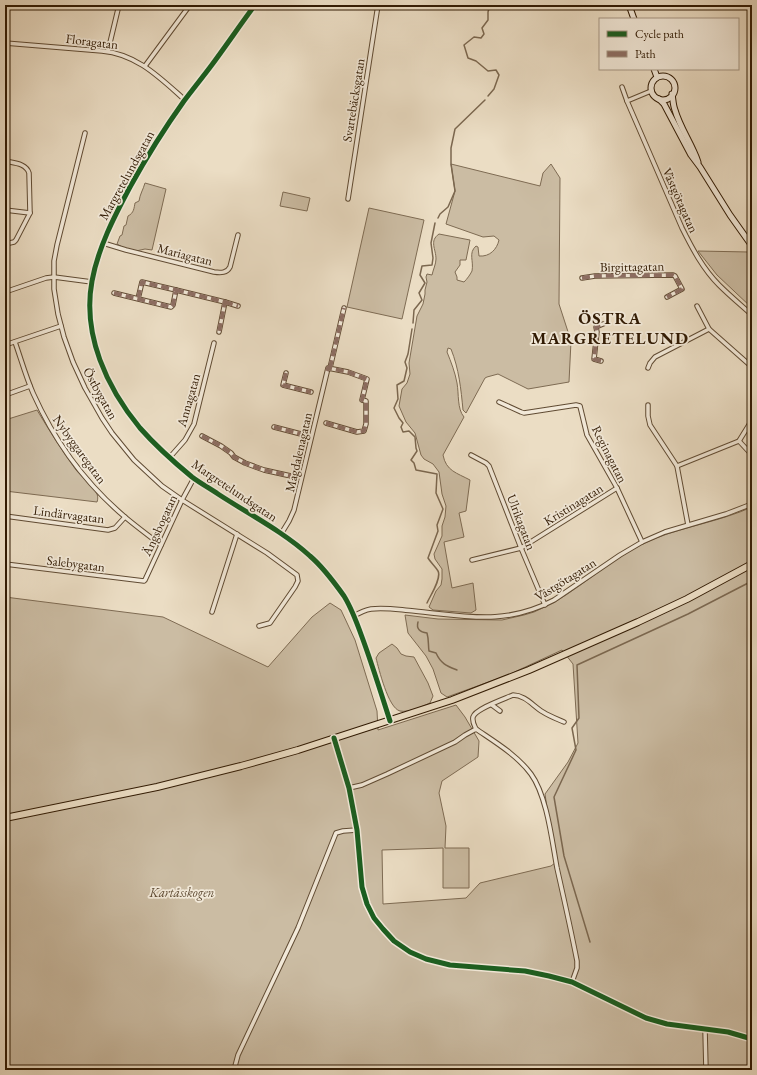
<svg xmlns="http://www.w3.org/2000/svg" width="757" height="1075" viewBox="0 0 757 1075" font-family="'EB Garamond',serif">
<rect width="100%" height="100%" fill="#ebddc4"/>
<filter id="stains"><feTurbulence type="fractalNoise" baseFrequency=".005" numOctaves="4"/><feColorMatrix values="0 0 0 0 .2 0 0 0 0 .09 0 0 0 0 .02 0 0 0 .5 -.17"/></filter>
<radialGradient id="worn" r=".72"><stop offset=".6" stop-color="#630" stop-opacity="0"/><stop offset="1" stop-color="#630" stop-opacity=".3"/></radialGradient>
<g fill="#cbbca3" stroke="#7e6b53">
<path d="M451,164L540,186L543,173L551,164L560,178L559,304L571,341L569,382L528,389L498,374L487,377L485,378L466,413L463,410C461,389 459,369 451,349L448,348L447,352C451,362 455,372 457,383C459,394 457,409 464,417L443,455C446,471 457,473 470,480L466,511L459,513L464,537L444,542L452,588L473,583L476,610L471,613L433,610L429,607L436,591L441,585L442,579V569L435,559L434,554L442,536V526L445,517L446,506L442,494L439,472L433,464L424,459L421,455L415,433L406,422L399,406L402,389L407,383L410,374L409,363L417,316L423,304L425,294V290L427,282L426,277L427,274L432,275C433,270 436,264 436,259C436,249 429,241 439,234L470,240L466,260H460V265L455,272L457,277V280L464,282C467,279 470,275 472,271C474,261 468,253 476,246L478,247L479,256C490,257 497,249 499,240L494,236L483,237L446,224L455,191Z"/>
<path d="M145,183L166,189L152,250L145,249L136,251L126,249L117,244L120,236L122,235L124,226L126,225L128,216C134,213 134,208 135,203L139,201C140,194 143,190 145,183Z"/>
<polygon points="283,192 310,198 307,211 280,206"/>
<polygon points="369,208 424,220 402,319 347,307"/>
<polygon points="752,250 752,308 717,275 698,251 749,252"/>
<path d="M37,410C49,430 62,451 76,470C82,477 93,486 97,494C98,497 98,499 97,502L5,491V420Z"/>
<path d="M752,507V1070H5V597L163,617L268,667L312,617L330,603L341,610L355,640L377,711L378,730L456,705L465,717L479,741L478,757L442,781L439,793L446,826L445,848H469V888H443V848L382,850L383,904L466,898L480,883L551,866L555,863L545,794L568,762L578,743L573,664L562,650L508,675L447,697L441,693L433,669L426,656L408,633L405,615L438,619L502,620L524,615L534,612L555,602C588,582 620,552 656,538C687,526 721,521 752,507Z"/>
<path d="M392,644L397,648L401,654L406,656L414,657L428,683L433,696L430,703C423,706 408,713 400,711C388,708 379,669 376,658L379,653Z"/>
</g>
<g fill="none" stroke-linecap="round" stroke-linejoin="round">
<g stroke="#7b674f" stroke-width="1.5">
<polyline points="488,96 494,89 499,75 496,70 488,71 476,61 468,58 464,45 474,37 481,38 484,34 482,28 488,20 488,12 490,5"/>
<polyline points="438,218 440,214 448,207 455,191 451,164 451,148 455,129 485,100"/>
<polyline points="413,323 414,310 422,300 419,293 425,283 420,275 422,266 432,265 433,258 431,243 435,223"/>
<path d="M412,329L408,354L405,362L407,368L404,381L397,385L398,399L394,408L399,418L403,423L401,427L403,432L409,431L415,437L416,448L417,451L411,460L414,463L416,470L437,474L436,493L443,509L437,525L438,531L428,558C431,563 435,566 438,571C442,578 430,596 427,603"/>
<path d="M418,622C416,629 420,632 427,633C429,640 428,645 429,651L436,653C441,664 447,666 457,670"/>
<polyline points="590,942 564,856 554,797 576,750 572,728 579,718 577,665 688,614 752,581"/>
</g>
<g stroke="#604b33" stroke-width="5.5">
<g id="minor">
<path d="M255,5C240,25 226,46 211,66C202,78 193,89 184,101C164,129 146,158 130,187C114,217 98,248 92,281C82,335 107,388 140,428C155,445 175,463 192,477C200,483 209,488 218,494C247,513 284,532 310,556C323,567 334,582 344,596C352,609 357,623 362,637C372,664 381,693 390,721"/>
<path d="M5,43L102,51C137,54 160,78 185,100"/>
<polyline points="108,51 119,5"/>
<polyline points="145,66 190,5"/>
<polyline points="622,87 627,101"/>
<path d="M651,91L627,101L682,228C692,248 703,269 719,285C730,296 741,305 752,315"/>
<polyline points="85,133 57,245 54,261 54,289 58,314 64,337 73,362 85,388 102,418 112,433 134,460 162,486 182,500 267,553 297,575 298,581 295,587 270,623 259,626"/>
<path d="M5,161C13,163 26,163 29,173L30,213L16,240L14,242L5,244"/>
<polyline points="348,199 378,5"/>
<polyline points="5,210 30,213"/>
<path d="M103,243L126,250L214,272C221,273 227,273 230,267L238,235"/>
<polyline points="582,278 595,276 673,275 675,276 682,289 667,297"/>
<polyline points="176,290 225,302 219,332"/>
<polyline points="5,292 46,278 54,277 92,282"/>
<polyline points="114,293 171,307 173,305 176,290 142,282 138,299"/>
<polyline points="225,302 238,306"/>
<polyline points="697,306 709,329 752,367"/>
<path d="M15,342C21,359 26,377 33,393C54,440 86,484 125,517C137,527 149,536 161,545"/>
<polyline points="5,345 61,326"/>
<polyline points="601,361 594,359 597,332 596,327 603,324"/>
<polyline points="330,368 344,308"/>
<polyline points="648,368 650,363 655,357 709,329"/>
<polyline points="286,373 283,385 311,392"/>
<polyline points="5,395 30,386"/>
<polyline points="499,402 521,412 524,413 576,405 580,406 587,435 617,488 642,542"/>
<polyline points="648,405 648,416 650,425 677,466 688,525"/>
<polyline points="274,427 301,434"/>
<polyline points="202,436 221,446 231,453 234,457 245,463 264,470 291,476"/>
<polyline points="739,441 752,455"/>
<polyline points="471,455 486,463 489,466 521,548 545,605"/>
<polyline points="170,457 185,440 194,424 214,343"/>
<polyline points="677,466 739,441 752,420"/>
<polyline points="5,516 108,530 115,528 125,517"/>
<polyline points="281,534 289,521 294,510 328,368 348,372 367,379 362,400 366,401 366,424 364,431 357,432 326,423"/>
<polyline points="472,560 521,548 617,488"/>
<polyline points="5,564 144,581 145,580 182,500 194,478"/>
<polyline points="212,612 237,534"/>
<path d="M354,616C359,613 365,610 371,609C385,607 400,610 414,611C466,616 505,626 554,600L620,555L642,542L665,532L726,514L752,504"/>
<polyline points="492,705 500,711"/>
<path d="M476,729C474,725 472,722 473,717C475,709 504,699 513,695C525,695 533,706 543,712C549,716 557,719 564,722"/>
<polyline points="334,738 349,788 357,830 362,887 367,904 374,918 383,929 394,941 410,952 426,959 450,965 525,971 549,976 572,982 646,1018 667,1024 728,1032 752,1039"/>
<path d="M349,788L362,785L387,774L455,742L465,735L476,729C495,742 517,755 531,774C547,796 552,841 557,868C564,899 571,930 577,961V968L572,982"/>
<polyline points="705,1029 706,1070"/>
<polyline points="234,1070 238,1055 298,928 336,833 343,831 357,830"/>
</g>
</g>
<g stroke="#311a03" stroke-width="7">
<g id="secondary">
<polyline points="629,5 634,19"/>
<polyline points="654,69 657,77"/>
<circle cx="663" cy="88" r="12"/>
<path d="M672,94C673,99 673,105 675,110C680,128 692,144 698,162"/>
<polyline points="659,99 664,104 691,155 700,167 730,215 752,246"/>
</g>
</g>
<g stroke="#311a03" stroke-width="8">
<polyline id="primary" points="5,818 157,787 241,766 298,750 452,700 529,670 638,622 687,599 752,564"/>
</g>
<use href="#minor" stroke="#f2e9d9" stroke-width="3.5"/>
<use href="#secondary" stroke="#f2e9d9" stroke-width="5"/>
<use href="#primary" stroke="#ebddc4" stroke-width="6"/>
<g stroke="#8d6e63" stroke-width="4" stroke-dasharray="8 4" stroke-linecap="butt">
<polyline points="582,278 595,276 673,275 675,276 682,289 667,297"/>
<polyline points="176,290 225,302 219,332"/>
<polyline points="114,293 171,307 173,305 176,290 142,282 138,299"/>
<polyline points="225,302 238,306"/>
<polyline points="601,361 594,359 597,332 596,327 603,324"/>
<polyline points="330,368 344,308"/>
<polyline points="286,373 283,385 311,392"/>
<polyline points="326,423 357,432 364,431 366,424 366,401 362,400 367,379 348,372 328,368 327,371"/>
<polyline points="274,427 301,434"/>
<polyline points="202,436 221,446 231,453 234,457 245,463 264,470 291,476"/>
</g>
<g stroke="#f2e9d9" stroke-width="8">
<g id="cycleway">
<path d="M255,5C240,25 226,46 211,66C202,78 193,89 184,101C164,129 146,158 130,187C114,217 98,248 92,281C82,335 107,388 140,428C155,445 175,463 192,477C200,483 209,488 218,494C247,513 284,532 310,556C323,567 334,582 344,596C352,609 357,623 362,637C372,664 381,693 390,721"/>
<polyline points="334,738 349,788 357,830 362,887 367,904 374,918 383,929 394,941 410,952 426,959 450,965 525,971 549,976 572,982 646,1018 667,1024 728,1032 752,1039"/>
</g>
</g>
<use href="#cycleway" stroke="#1b5e20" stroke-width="5"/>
</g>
<g text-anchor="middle" stroke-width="3.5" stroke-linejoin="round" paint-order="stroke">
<g font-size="13" fill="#311a03" stroke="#f2e9d9">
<text transform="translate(92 41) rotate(7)" y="5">Floragatan</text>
<text transform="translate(353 100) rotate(-81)" y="5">Svartebäcksgatan</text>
<text transform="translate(126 175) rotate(-61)" y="5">Margretelundsgatan</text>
<text transform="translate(681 200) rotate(66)" y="5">Västgötagatan</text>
<text transform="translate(185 254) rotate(14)" y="5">Mariagatan</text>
<text transform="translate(632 266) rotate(-1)" y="5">Birgittagatan</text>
<text transform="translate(101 393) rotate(61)" y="5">Östbygatan</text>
<text transform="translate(188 400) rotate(-74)" y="5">Annagatan</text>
<text transform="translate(80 449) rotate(54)" y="5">Nybyggaregatan</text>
<text transform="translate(298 452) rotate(-77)" y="5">Magdalenagatan</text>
<text transform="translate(610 454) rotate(63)" y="5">Reginagatan</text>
<text transform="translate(235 490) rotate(34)" y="5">Margretelundsgatan</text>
<text transform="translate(573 504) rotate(-32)" y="5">Kristinagatan</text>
<text transform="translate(69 514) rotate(7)" y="5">Lindärvagatan</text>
<text transform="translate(522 522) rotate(69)" y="5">Ulrikagatan</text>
<text transform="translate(159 525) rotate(-65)" y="5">Ängsbogatan</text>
<text transform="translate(76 563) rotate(7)" y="5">Salebygatan</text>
<text transform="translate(565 579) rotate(-32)" y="5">Västgötagatan</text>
</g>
<g font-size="13" font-style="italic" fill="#5f4b33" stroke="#f2e9d9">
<text x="182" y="897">Kartåsskogen</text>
</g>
<g font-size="17" font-weight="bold" letter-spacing="1" fill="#311a03" stroke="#f2e9d9">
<text x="610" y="324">ÖSTRA<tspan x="610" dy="20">MARGRETELUND</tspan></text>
</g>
</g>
<rect width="757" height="1075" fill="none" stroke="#ebddc4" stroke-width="20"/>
<rect x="6" y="6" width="745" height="1063" fill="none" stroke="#311a03" stroke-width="2"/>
<rect x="10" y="10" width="737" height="1055" fill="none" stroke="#311a03"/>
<rect x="599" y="18" width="140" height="52" fill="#f2e9d9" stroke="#a59683"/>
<rect x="607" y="31" width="20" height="6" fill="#1b5e20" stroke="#a59683"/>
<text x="635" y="38" font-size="12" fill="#311a03">Cycle path</text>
<rect x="607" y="51" width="20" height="6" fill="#8d6e63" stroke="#a59683"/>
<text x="635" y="58" font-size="12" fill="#311a03">Path</text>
<rect width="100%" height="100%" filter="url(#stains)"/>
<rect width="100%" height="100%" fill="url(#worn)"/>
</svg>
